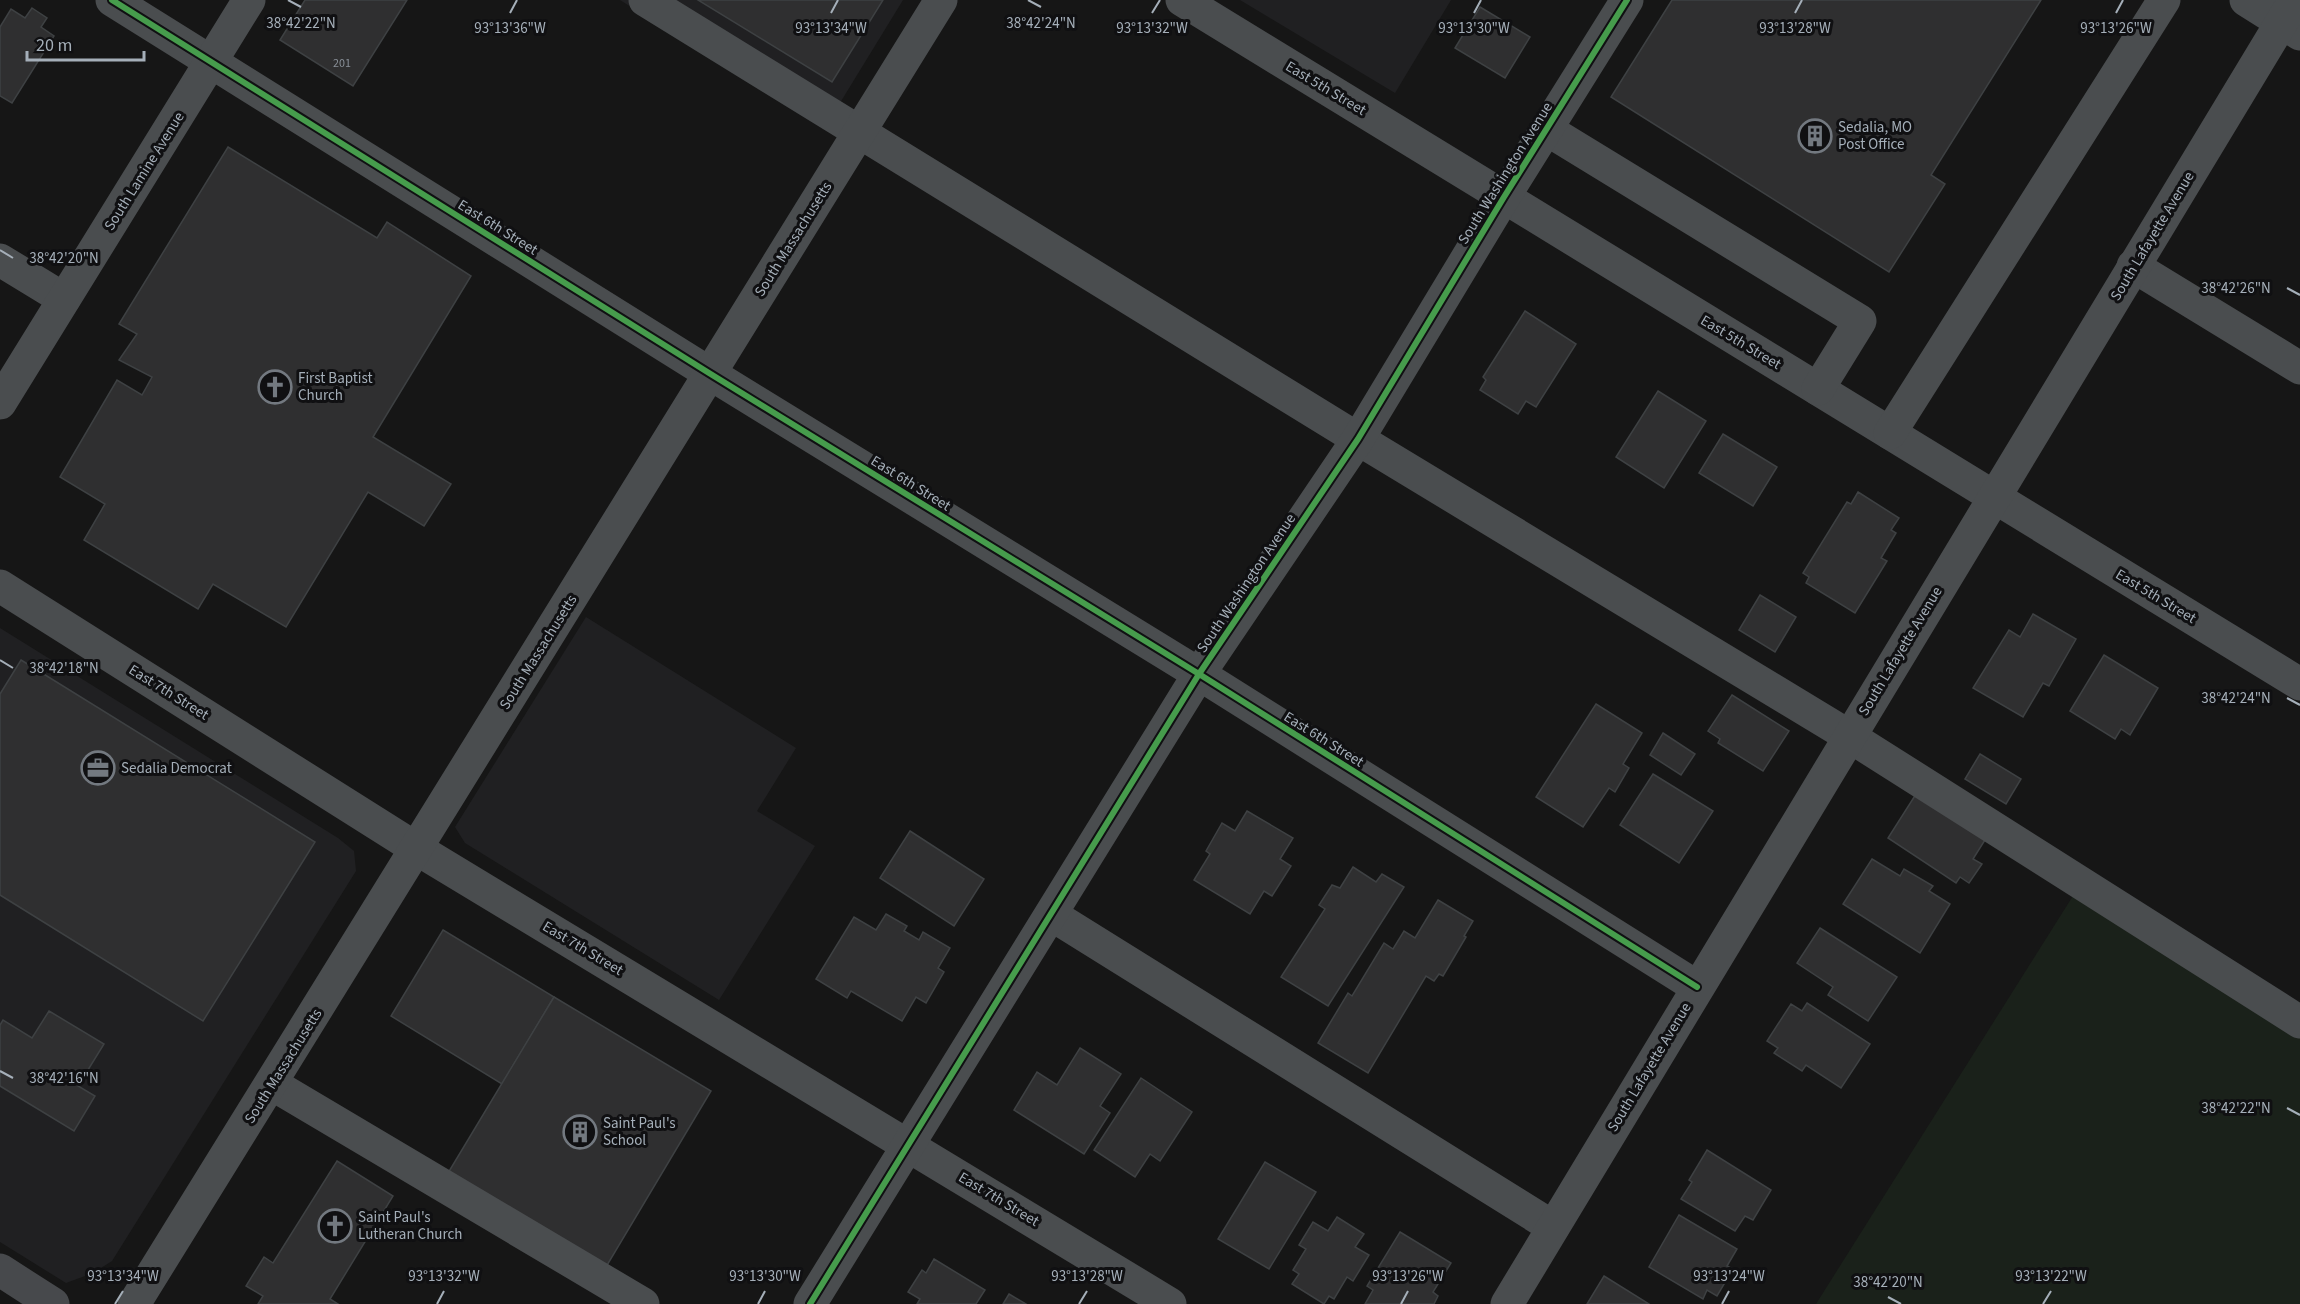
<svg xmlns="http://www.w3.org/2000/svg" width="2300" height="1304" viewBox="0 0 2300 1304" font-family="'Source Sans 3',sans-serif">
<rect width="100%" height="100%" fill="#161616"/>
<g fill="#202022">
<polygon points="620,0 903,0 824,129"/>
<polygon points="1240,0 1451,0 1395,93"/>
<polygon points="586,617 796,748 757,811 815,846 719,1000 465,843 455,827"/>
<polygon points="0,628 338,838 354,851 356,871 112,1261 93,1273 66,1283 0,1242"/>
</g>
<polygon fill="#1a211a" points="2088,872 2300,1006 2300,1304 1816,1304"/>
<g fill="#2f2f30" stroke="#3e4143" stroke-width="1.5">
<polygon points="305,0 407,0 353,86 280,40"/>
<polygon points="698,0 883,0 832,82"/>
<polygon points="1672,0 2041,0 1931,175 1945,184 1889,272 1611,97"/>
<polygon points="1480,7 1530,37 1505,78 1455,48"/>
<polygon points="32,8 47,18 41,27 54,36 12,103 0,96 0,27 11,9 25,18"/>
<polygon points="228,147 377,238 387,222 471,276 373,437 451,484 424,526 368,492 286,627 213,584 198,609 84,540 105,504 60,477 117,380 142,395 152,377 119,360 137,334 119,324"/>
<polygon points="1525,311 1576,344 1536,407 1526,401 1518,414 1480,390 1486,380 1483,377"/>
<polygon points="1658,391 1706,421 1664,488 1616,457"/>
<polygon points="1723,434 1777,467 1753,506 1699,473"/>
<polygon points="1858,492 1899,518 1891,530 1896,533 1881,558 1887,561 1855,613 1806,583 1809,577 1803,573 1847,502 1851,504"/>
<polygon points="1760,595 1796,617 1775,652 1739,630"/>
<polygon points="2033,614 2076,639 2049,686 2043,683 2023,717 1973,688 2009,630 2020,637"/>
<polygon points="2104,655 2158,688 2130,735 2121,729 2115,739 2070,711"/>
<polygon points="21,660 315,842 203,1021 0,895 0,694"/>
<polygon points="1732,695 1789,731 1763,771 1718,743 1720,739 1708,731"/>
<polygon points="1596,704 1642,733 1623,764 1629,768 1615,792 1609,788 1583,827 1536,797"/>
<polygon points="1663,733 1695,754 1681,775 1650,755"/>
<polygon points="1980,754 2021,779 2006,804 1965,779"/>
<polygon points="1653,774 1713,811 1679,863 1620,825"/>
<polygon points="1916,794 1985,840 1973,859 1982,864 1969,883 1960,877 1956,883 1888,838"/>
<polygon points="1247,811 1293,838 1280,859 1291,866 1272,896 1264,891 1250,914 1194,880 1210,854 1206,851 1222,823 1235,831"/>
<polygon points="910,831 984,879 954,926 880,878"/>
<polygon points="1872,859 1900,876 1904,869 1933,886 1929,891 1950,904 1920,953 1843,904"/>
<polygon points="1353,867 1376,882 1382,874 1404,887 1328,1006 1281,977 1325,909 1319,905 1332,885 1340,888"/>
<polygon points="1438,900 1473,921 1464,936 1466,937 1443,976 1439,974 1434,981 1426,976 1368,1073 1318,1043 1348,993 1352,996 1384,943 1393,949 1404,931 1415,938"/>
<polygon points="886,914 907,926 904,931 919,940 923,932 950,948 938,968 944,972 926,1003 916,997 902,1021 851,991 847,998 816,979 854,917 876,930"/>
<polygon points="1820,928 1897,977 1868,1021 1828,995 1833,987 1797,963"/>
<polygon points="443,930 554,997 502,1084 391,1016"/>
<polygon points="554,997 711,1091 606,1267 448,1173"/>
<polygon points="1807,1003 1870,1044 1841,1088 1806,1065 1802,1071 1774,1053 1778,1048 1767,1041 1791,1004 1802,1011"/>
<polygon points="49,1011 104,1044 78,1086 95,1096 74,1131 0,1086 0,1025 3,1020 32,1038"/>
<polygon points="1080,1048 1121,1074 1100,1106 1110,1113 1084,1154 1014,1110 1037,1072 1057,1085"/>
<polygon points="1141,1078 1192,1112 1160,1161 1150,1154 1135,1177 1094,1150"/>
<polygon points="1707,1150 1771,1190 1753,1220 1745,1216 1735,1231 1681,1199 1692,1182 1689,1180"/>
<polygon points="337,1161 393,1196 330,1299 338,1304 258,1304 263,1296 246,1286 264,1257 273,1263"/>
<polygon points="1265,1162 1316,1192 1269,1269 1218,1239"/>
<polygon points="1679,1215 1737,1249 1727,1266 1733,1269 1717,1296 1707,1290 1703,1299 1649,1267"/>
<polygon points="1337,1217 1364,1234 1355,1247 1369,1255 1353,1281 1347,1277 1334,1299 1329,1296 1324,1304 1292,1284 1299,1274 1293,1270 1306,1249 1299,1245 1313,1222 1328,1231"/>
<polygon points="1400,1232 1451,1263 1433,1292 1438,1296 1434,1304 1365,1304 1373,1290 1367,1286"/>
<polygon points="934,1259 985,1290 976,1304 917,1304 920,1299 908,1292 922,1270 926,1273"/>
<polygon points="1604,1276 1649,1304 1587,1304"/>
<polygon points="1009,1294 1026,1304 1003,1304"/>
</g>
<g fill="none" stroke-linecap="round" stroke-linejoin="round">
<g stroke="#4a4d4f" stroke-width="33">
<polyline points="112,0 709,373 1199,674 1697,987"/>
<polyline points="645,0 1358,439 1849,736 2300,1022"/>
<polyline points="1182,0 2300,684"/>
<polyline points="2246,0 2300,34"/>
<polyline points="1546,129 1860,321 1818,389"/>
<polyline points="0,260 64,299"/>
<polyline points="2133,266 2300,368"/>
<polyline points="0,403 249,0"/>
<polyline points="1890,433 2164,0"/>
<polyline points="0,586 417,849 1170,1304"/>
<polyline points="1052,915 1553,1227"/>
<polyline points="272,1084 643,1304"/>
<polyline points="134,1304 941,0"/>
<polyline points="810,1304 1199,674 1358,439 1504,197 1627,0"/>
<polyline points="1507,1304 2295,0"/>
</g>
<polyline stroke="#47494c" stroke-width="33" points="0,1270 53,1304"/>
<g stroke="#101012" stroke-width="10">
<g id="cycleway">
<polyline points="112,0 709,373 1199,674 1697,987"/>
<polyline points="810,1304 1199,674 1358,439 1504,197 1627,0"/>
</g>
</g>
<use href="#cycleway" stroke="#469c4c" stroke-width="6"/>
</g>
<path fill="none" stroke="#a5afb9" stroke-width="2" d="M288,0L301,7M1028,0L1041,7M510,13L517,0M831,13L838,0M1152,13L1160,0M1474,13L1481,0M1795,13L1802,0M2116,13L2123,0M0,250L13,258M2287,288L2300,295M0,660L13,668M2287,698L2300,705M0,1071L13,1078M2287,1108L2300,1115M1888,1297L1901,1304M115,1304L123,1291M437,1304L444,1291M758,1304L765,1291M1079,1304L1087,1291M1401,1304L1408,1291M1722,1304L1729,1291M2043,1304L2051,1291"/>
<defs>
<g id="building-ring" transform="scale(1.725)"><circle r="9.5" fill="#101012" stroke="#737980" stroke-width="1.5"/><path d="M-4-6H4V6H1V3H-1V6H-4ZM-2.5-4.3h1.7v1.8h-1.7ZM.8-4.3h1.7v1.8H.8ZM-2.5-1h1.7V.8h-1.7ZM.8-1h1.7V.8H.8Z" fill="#737980"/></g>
<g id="church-ring" transform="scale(1.725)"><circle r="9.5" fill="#101012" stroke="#737980" stroke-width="1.5"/><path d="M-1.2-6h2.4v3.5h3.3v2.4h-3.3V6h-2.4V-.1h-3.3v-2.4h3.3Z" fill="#737980"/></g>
<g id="office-ring" transform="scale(1.725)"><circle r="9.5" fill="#101012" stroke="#737980" stroke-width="1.5"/><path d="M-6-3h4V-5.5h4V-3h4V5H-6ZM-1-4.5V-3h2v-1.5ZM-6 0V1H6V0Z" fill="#737980"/></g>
</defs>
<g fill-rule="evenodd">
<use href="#building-ring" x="1815" y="136"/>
<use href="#church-ring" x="275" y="387"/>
<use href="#office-ring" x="98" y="768"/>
<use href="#building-ring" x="580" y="1132"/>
<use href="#church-ring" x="335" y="1226"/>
</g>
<g text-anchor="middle" stroke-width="6" stroke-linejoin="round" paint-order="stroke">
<g font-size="12" fill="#888f97">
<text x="342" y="67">201</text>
</g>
<g font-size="15" fill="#a5afb9" stroke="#101012">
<text transform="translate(1326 88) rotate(31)" y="5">East 5th Street</text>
<text transform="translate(144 171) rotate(-58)" y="5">South Lamine Avenue</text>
<text transform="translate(1505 173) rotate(-58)" y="5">South Washington Avenue</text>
<text transform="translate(498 227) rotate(32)" y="5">East 6th Street</text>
<text transform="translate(2152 236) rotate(-59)" y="5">South Lafayette Avenue</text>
<text transform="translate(793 239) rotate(-58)" y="5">South Massachusetts</text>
<text transform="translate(1741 342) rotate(31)" y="5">East 5th Street</text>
<text transform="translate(911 483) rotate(32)" y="5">East 6th Street</text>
<text transform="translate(1246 583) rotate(-56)" y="5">South Washington Avenue</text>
<text transform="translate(2156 596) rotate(31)" y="5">East 5th Street</text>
<text transform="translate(1900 651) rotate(-59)" y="5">South Lafayette Avenue</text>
<text transform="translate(538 652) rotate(-58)" y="5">South Massachusetts</text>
<text transform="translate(169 692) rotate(32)" y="5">East 7th Street</text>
<text transform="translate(1324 739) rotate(32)" y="5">East 6th Street</text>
<text transform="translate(583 948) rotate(31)" y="5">East 7th Street</text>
<text transform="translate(283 1066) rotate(-58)" y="5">South Massachusetts</text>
<text transform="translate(1649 1067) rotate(-59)" y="5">South Lafayette Avenue</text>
<text transform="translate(999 1199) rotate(31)" y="5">East 7th Street</text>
</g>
<g font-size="15" fill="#a5afb9" stroke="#101012" text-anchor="start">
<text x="1838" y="132">Sedalia, MO<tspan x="1838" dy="17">Post Office</tspan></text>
<text x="298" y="383">First Baptist<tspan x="298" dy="17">Church</tspan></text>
<text x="121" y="773">Sedalia Democrat</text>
<text x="603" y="1128">Saint Paul's<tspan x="603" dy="17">School</tspan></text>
<text x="358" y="1222">Saint Paul's<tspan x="358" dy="17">Lutheran Church</tspan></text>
</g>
</g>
<g font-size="15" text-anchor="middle" fill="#a5afb9" stroke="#101012" stroke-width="6" stroke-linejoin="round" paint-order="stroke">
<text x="301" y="28">38°42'22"N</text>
<text x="1041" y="28">38°42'24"N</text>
<text x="510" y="33">93°13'36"W</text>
<text x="831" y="33">93°13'34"W</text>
<text x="1152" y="33">93°13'32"W</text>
<text x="1474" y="33">93°13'30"W</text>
<text x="1795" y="33">93°13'28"W</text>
<text x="2116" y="33">93°13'26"W</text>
<text x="64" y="263">38°42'20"N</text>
<text x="2236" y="293">38°42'26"N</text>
<text x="64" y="673">38°42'18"N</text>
<text x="2236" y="703">38°42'24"N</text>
<text x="64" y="1083">38°42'16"N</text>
<text x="2236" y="1113">38°42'22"N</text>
<text x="123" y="1281">93°13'34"W</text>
<text x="444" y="1281">93°13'32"W</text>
<text x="765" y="1281">93°13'30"W</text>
<text x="1087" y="1281">93°13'28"W</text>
<text x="1408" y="1281">93°13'26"W</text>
<text x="1729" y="1281">93°13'24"W</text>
<text x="2051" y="1281">93°13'22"W</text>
<text x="1888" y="1287">38°42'20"N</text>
</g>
<path d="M27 51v9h117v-9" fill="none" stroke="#a5afb9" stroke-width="3"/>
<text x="36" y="51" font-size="18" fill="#a5afb9" stroke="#101012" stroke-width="4.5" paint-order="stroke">20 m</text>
</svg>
